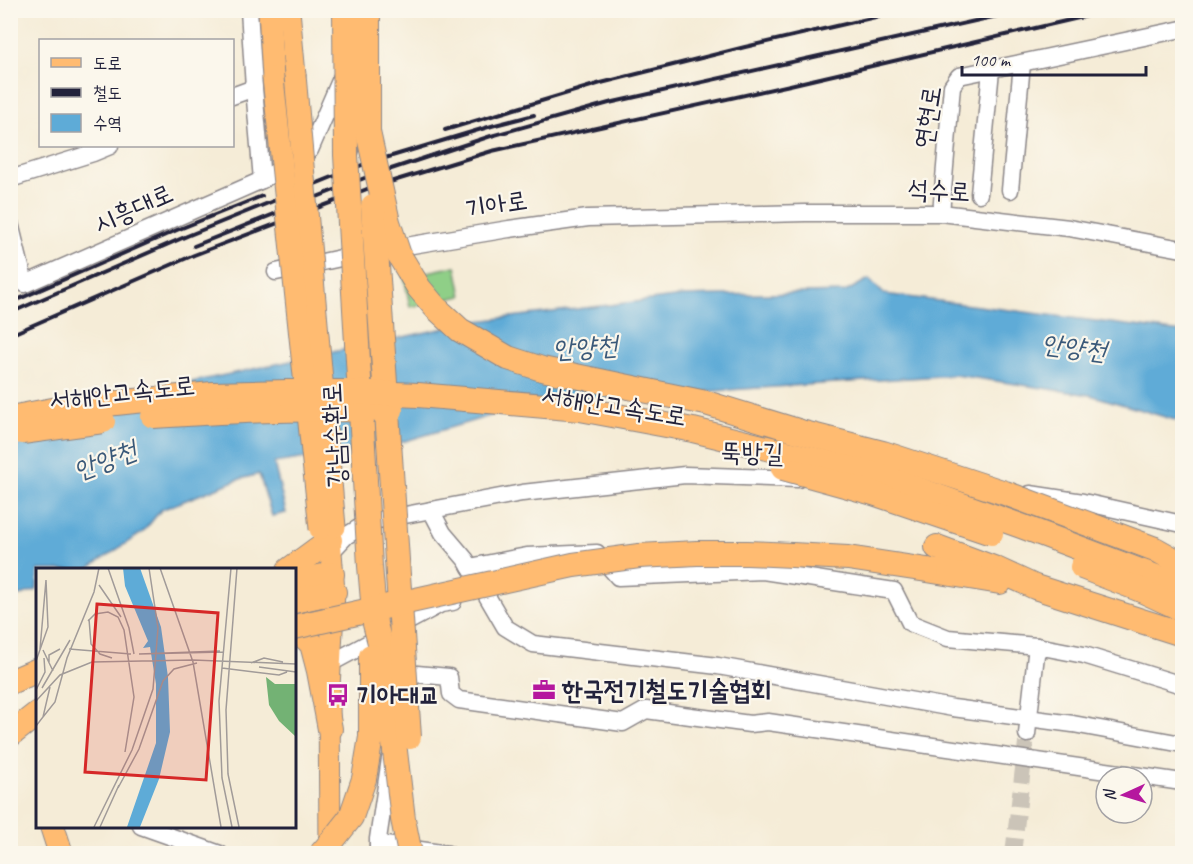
<svg xmlns="http://www.w3.org/2000/svg" width="1193" height="864" viewBox="0 0 1193 864" font-family="Caveat,'Poor Story',sans-serif">
<rect width="100%" height="100%" fill="#fbf7ec"/>
<filter id="ink" filterUnits="userSpaceOnUse"><feTurbulence type="fractalNoise" baseFrequency=".0167" numOctaves="2"/><feDisplacementMap in="SourceGraphic" scale="12" xChannelSelector="R" yChannelSelector="G"/><feConvolveMatrix kernelMatrix="1 2 1 2 8 2 1 2 1" color-interpolation-filters="sRGB"/></filter>
<filter id="wash" filterUnits="userSpaceOnUse"><feTurbulence type="fractalNoise" baseFrequency=".008" numOctaves="4" result="noise"/><feDisplacementMap in="SourceGraphic" scale="24" xChannelSelector="R" yChannelSelector="G"/><feGaussianBlur stdDeviation="1.35" result="paint"/><feColorMatrix in="noise" values="0 0 0 0 0 0 0 0 0 0 0 0 0 0 0 0 0 1.4 0 .05"/><feComposite in="paint" operator="in"/></filter>
<g filter="url(#wash)">
<rect width="100%" height="100%" fill="#f5ecd7"/>
<polygon fill="#8fcf87" stroke="#587861" stroke-width="1.5" points="456,266 462,296 410,307 404,277"/>
<polygon fill="#5eabd7" stroke="#406689" stroke-width="1.5" points="869,279 884,294 1182,332 1182,422 1090,395 955,375 534,403 392,445 274,463 286,513 272,516 259,474 237,480 161,510 143,532 86,570 38,570 37,590 11,598 10,449 131,395 478,321 683,296 845,292"/>
</g>
<g filter="url(#ink)">
<g fill="none" stroke-linecap="round" stroke-linejoin="round">
<polyline stroke="#cbc4b8" stroke-width="16" stroke-dasharray="16 8" stroke-linecap="butt" points="1013,854 1027,734"/>
<g stroke="#8c8789" stroke-width="19">
<g id="minor">
<polyline points="249,10 254,88 262,180"/>
<polyline points="232,96 254,88"/>
<polyline points="10,179 93,153 110,146"/>
<polyline points="1010,190 1022,64"/>
<polyline points="979,194 991,70"/>
<polyline points="941,213 952,86 959,76 1182,29"/>
<polyline points="10,223 25,284 262,180 310,150 342,76"/>
<polyline points="276,272 350,256 418,244 509,229 588,218 805,213 941,213 1069,228 1182,249"/>
<polyline points="1030,494 1083,502 1182,524"/>
<polyline points="431,510 443,533 466,560 505,627 533,644 718,666 953,708 1073,724 1182,744"/>
<polyline points="331,552 346,536 368,522 522,493 685,475 798,479"/>
<polyline points="470,567 527,556 597,553 618,577 763,571 894,591 910,623 948,638 1037,646 1084,655 1182,685"/>
<polyline points="331,663 441,604 453,602"/>
<polyline points="402,690 407,681 417,674 449,677 451,694 459,700 623,723 646,710 750,724 768,722 1182,782"/>
<polyline points="1027,734 1037,646"/>
<polyline points="141,826 220,854"/>
<polyline points="378,844 448,854"/>
<polyline points="378,854 378,839 390,759"/>
</g>
</g>
<g stroke="#8c8789" stroke-width="23">
<g id="major">
<polyline points="269,10 273,78"/>
<polyline points="289,10 295,75"/>
<polyline points="330,853 329,688 334,592 330,538"/>
</g>
</g>
<g stroke="#8c8789" stroke-width="26">
<g id="highway">
<polyline points="937,547 996,569 1035,587 1182,634"/>
<polyline points="1155,549 1182,564"/>
<polyline points="289,570 330,540"/>
<polyline points="927,570 1000,582"/>
<polyline points="1148,574 1182,586"/>
<polyline points="294,583 332,574"/>
<polyline points="1141,590 1182,609"/>
<polyline points="294,601 334,592"/>
<polyline points="294,627 312,644 319,671 330,729"/>
<polyline points="10,682 38,670"/>
<polyline points="10,735 38,713"/>
</g>
</g>
<use href="#minor" stroke="#fff" stroke-width="16"/>
<use href="#major" stroke="#ffbb71" stroke-width="21"/>
<use href="#highway" stroke="#ffbb71" stroke-width="24"/>
<g stroke="#22223b" stroke-width="4">
<polyline points="445,130 601,83 745,47 906,10"/>
<polyline points="194,246 367,177 491,136 609,103 1024,10"/>
<polyline points="10,303 177,230 262,196"/>
<polyline points="10,313 187,236 362,165 495,125 534,115"/>
<polyline points="10,335 194,255 367,189 492,151 790,85 1113,10"/>
</g>
<g stroke="#8c8789" stroke-width="23" stroke-linecap="butt">
<g id="major-bridge">
<polyline points="295,75 335,527"/>
<polyline points="273,78 320,529"/>
</g>
</g>
<g stroke="#8c8789" stroke-width="26" stroke-linecap="butt">
<g id="highway-bridge">
<polyline points="345,10 346,155 370,566 375,624 384,658 403,819 410,854"/>
<polyline points="368,10 368,132 388,222 399,255 419,288 435,307 460,330 508,358 542,369 706,403 801,432 883,453 1005,493 1155,549"/>
<polyline points="373,206 409,737"/>
<path d="M153,416C232,410 311,408 391,410"/>
<polyline points="10,418 58,409 135,401 213,394 288,392 349,392 418,395 580,409 693,430 881,476 1021,526 1148,574"/>
<polyline points="22,432 103,421"/>
<polyline points="783,468 873,493 991,533"/>
<polyline points="1082,567 1141,590"/>
<polyline points="294,627 573,565 639,556 697,553 747,553 792,555 848,558 927,570"/>
<polyline points="52,826 61,854"/>
<polyline points="321,854 328,846 351,817 364,779 371,737 371,656"/>
</g>
</g>
<use href="#major-bridge" stroke="#ffbb71" stroke-width="21"/>
<use href="#highway-bridge" stroke="#ffbb71" stroke-width="24"/>
</g>
</g>
<defs>
<g id="office-bare" transform="scale(1.8)"><path d="M-6-3h4V-5.5h4V-3h4V5H-6ZM-1-4.5V-3h2v-1.5ZM-6 0V1H6V0Z" fill="#b5179e" stroke="#fbf7ec" stroke-width="2.5" paint-order="stroke"/></g>
<g id="bus-bare" transform="scale(1.8)"><path d="M-5-6H5V4H4V6H2V4H-2V6H-4V4H-5ZM-3.5-4V0h7V-4ZM-3.5 1.2v1.5H-2V1.2ZM2 1.2v1.5H3.5V1.2Z" fill="#b5179e" stroke="#fbf7ec" stroke-width="2.5" paint-order="stroke"/></g>
</defs>
<g fill-rule="evenodd">
<use href="#office-bare" x="544" y="690"/>
<use href="#bus-bare" x="338" y="695"/>
</g>
<g text-anchor="middle" stroke-width="4.5" stroke-linejoin="round" paint-order="stroke">
<g font-size="26" fill="#22223b" stroke="#fbf7ec">
<text transform="translate(927 117) rotate(-81)" y="9">연현로</text>
<text transform="translate(939 190) rotate(3)" y="9">석수로</text>
<text transform="translate(496 204) rotate(-9)" y="9">기아로</text>
<text transform="translate(133 208) rotate(-24)" y="9">시흥대로</text>
<text transform="translate(122 392) rotate(-6)" y="9">서해안고속도로</text>
<text transform="translate(614 405) rotate(9)" y="9">서해안고속도로</text>
<text transform="translate(334 435) rotate(-93)" y="9">강남순환로</text>
<text transform="translate(752 452) rotate(2)" y="9">뚝방길</text>
</g>
<g font-size="26" font-weight="bold" fill="#22223b" stroke="#fbf7ec" text-anchor="start">
<text x="562" y="699">한국전기철도기술협회</text>
<text x="356" y="704">기아대교</text>
</g>
<g font-size="27" font-style="italic" fill="#3a5979" stroke="#fbf7ec">
<text transform="translate(585 347) rotate(-4)" y="9">안양천</text>
<text transform="translate(1074 347) rotate(7)" y="9">안양천</text>
<text transform="translate(105 460) rotate(-21)" y="9">안양천</text>
</g>
</g>
<g transform="translate(36 568)">
<rect width="260" height="260" fill="#f5ecd7"/>
<path d="M230,109L239,116H259V168L243,153L233,137Z" fill="#73b274"/>
<path d="M87,0H104L125,59L132,109L134,164L123,211L104,259H91L120,175V116L114,79L107,80L112,73L89,18Z" fill="#5eabd7"/>
<path fill="none" stroke="#a19b99" stroke-width="1.5" d="M72,0L93,60L98,86M124,0L157,94L185,259M195,0L183,133L186,210L196,259M201,0L190,142L192,206L203,259M63,17L85,49M53,51L55,76L64,86L76,90M52,53L59,46L72,44L82,49L88,62L98,129L89,184M4,81L10,12M33,81L95,86M7,82L17,103M184,83L103,86L188,84M0,93L12,59L10,12M13,94V87L24,81M215,95L228,90L247,94M223,99L260,104M186,100L243,107L251,104M6,120L34,72M0,122L9,104L8,90M0,133L24,107L56,94L157,92L260,96M7,149L19,134L31,90L58,24L63,0M0,158L7,149L14,119M82,220L103,181L127,113L138,101L161,95M58,259L96,182L117,121L122,60L113,0M64,259L83,217"/>
<path fill="#d62828" fill-opacity="0.15" stroke="#d62828" stroke-width="3" d="M61,36L182,45L170,212L49,204Z"/>
<rect width="260" height="260" fill="none" stroke="#22223b" stroke-width="3"/>
</g>
<rect width="1193" height="864" fill="none" stroke="#fbf7ec" stroke-width="36"/>
<rect x="39" y="39" width="195" height="108" fill="#fbf7ec" stroke="#a4a2a5" stroke-width="1.5"/>
<rect x="51" y="58" width="30" height="9" fill="#ffbb71" stroke="#a4a2a5" stroke-width="1.5"/>
<text x="93" y="69" font-size="18" fill="#22223b">도로</text>
<rect x="51" y="88" width="30" height="9" fill="#22223b" stroke="#a4a2a5" stroke-width="1.5"/>
<text x="93" y="99" font-size="18" fill="#22223b">철도</text>
<rect x="51" y="114" width="30" height="18" fill="#5eabd7" stroke="#a4a2a5" stroke-width="1.5"/>
<text x="93" y="129" font-size="18" fill="#22223b">수역</text>
<g transform="translate(1124 795) rotate(266)"><circle r="28" fill="#fbf7ec" stroke="#a4a2a5" stroke-width="1.5"/>
<path d="M0-4.5L10 22L0 15L-10 22Z" fill="#b5179e"/>
<text y="-9" font-size="16" font-weight="bold" text-anchor="middle" fill="#22223b">N</text>
</g>
<path d="M962 66v9h184v-9" fill="none" stroke="#22223b" stroke-width="3"/>
<text x="971" y="66" font-size="18" fill="#22223b" stroke="#fbf7ec" stroke-width="4.5" paint-order="stroke">100 m</text>
</svg>
